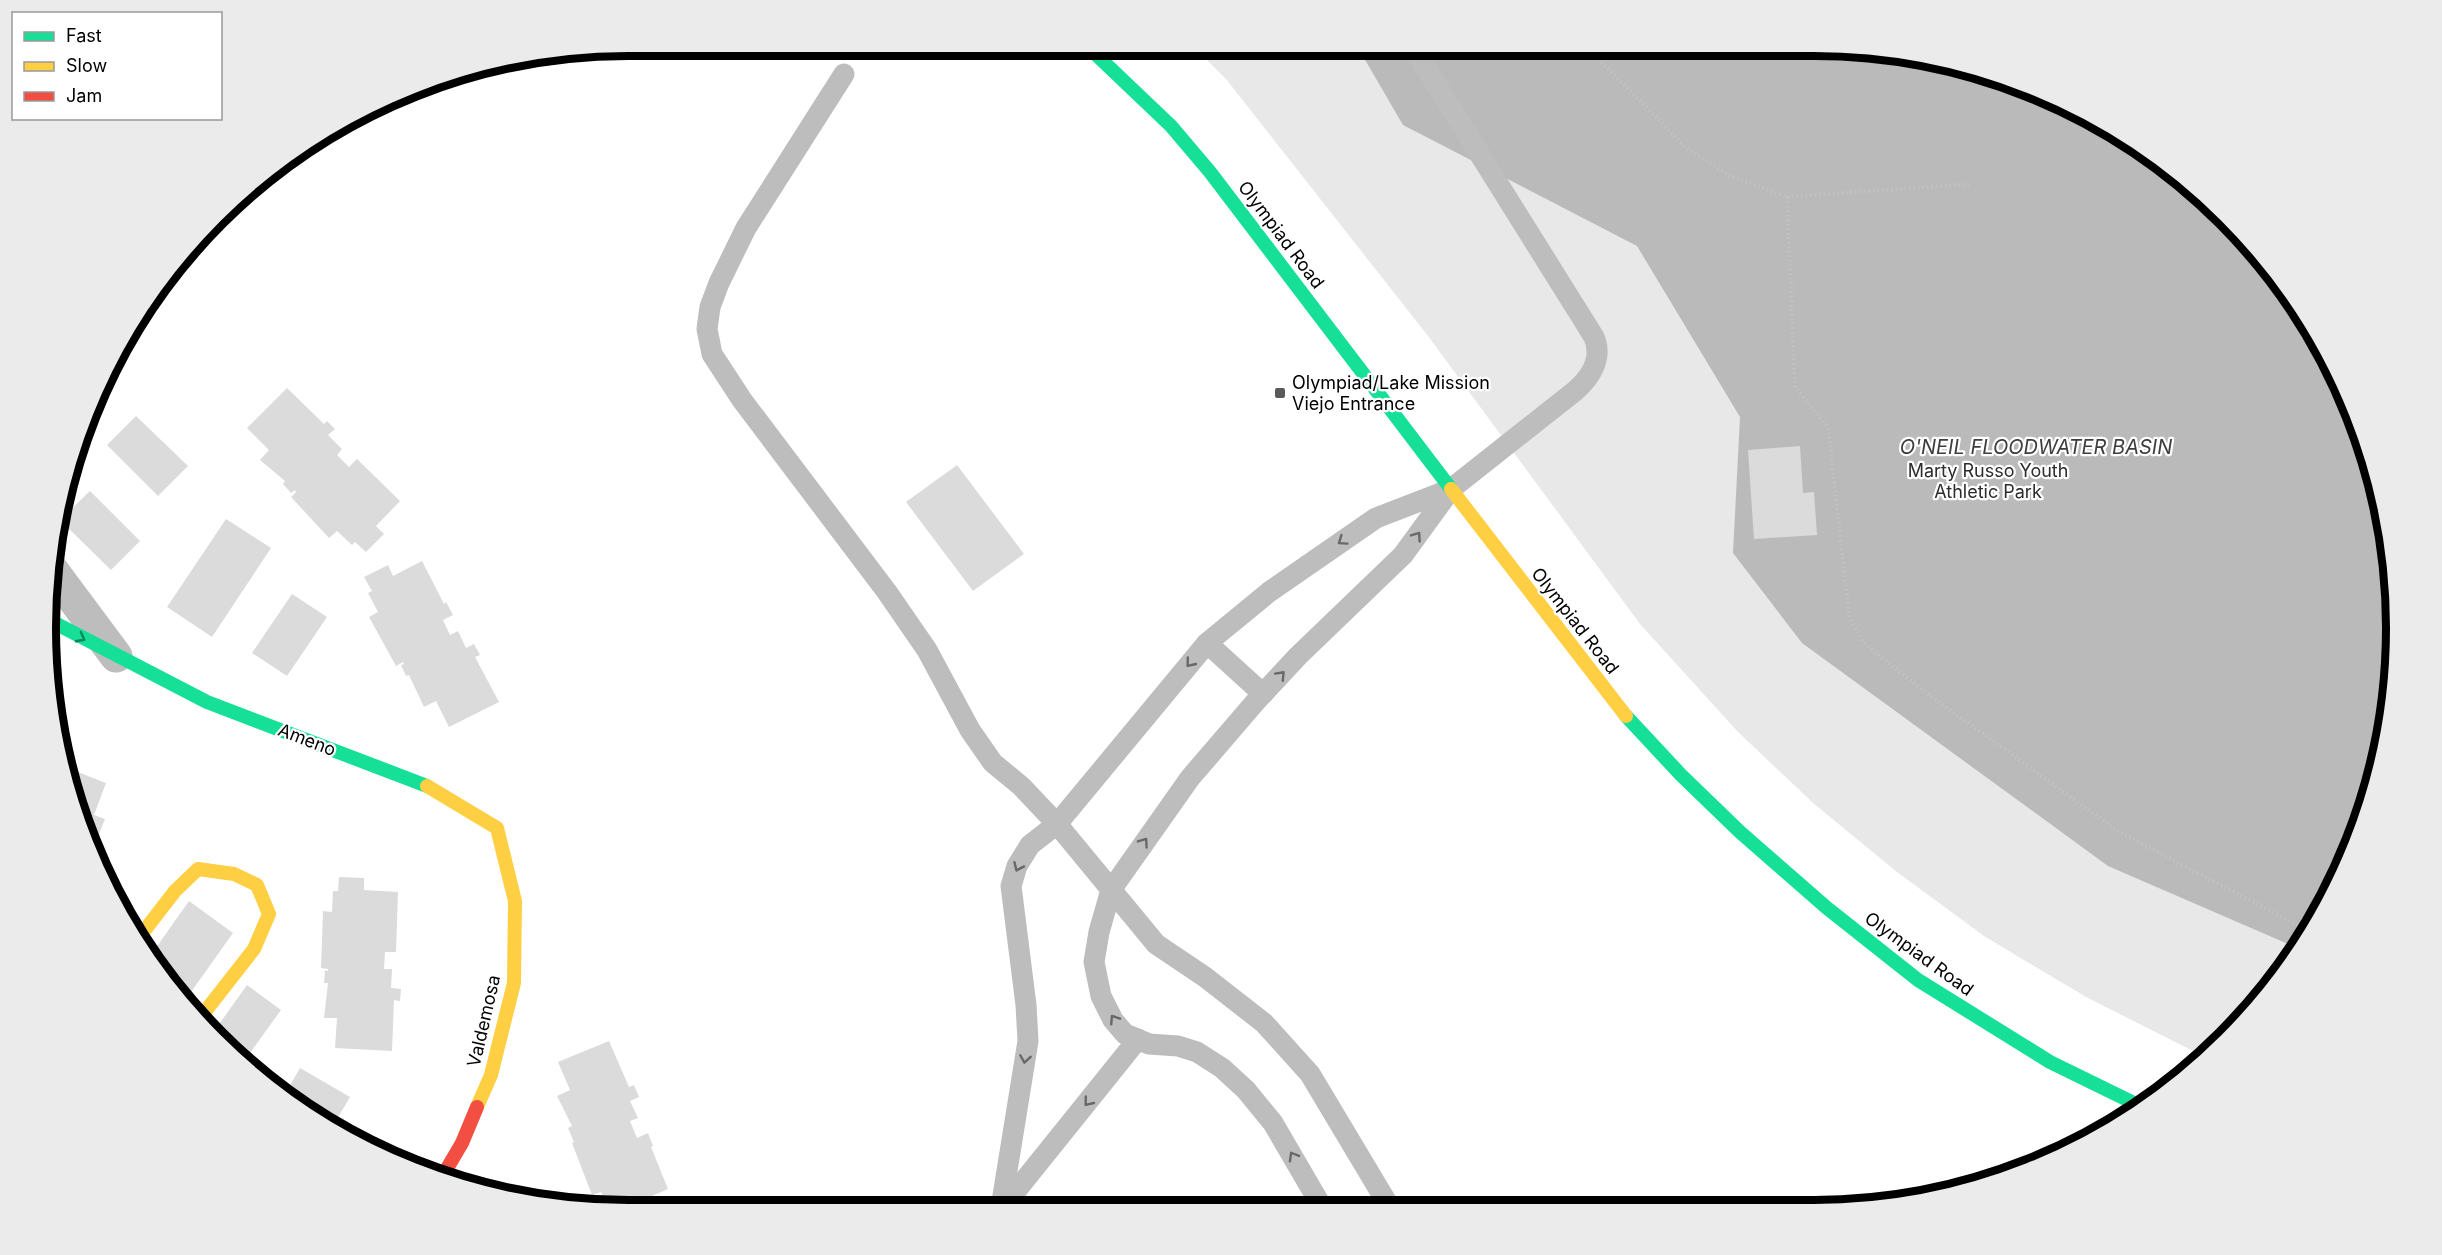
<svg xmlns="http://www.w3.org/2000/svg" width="2442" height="1255" viewBox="0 0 2442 1255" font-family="Inter,sans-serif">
<rect width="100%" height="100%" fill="#fff"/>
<polygon fill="#e8e8e8" points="1193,46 1852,46 1965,65 2072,105 2169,165 2252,243 2319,336 2366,440 2392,551 2396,665 2377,778 2337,885 2276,982 2203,1056 2086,997 1984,936 1897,872 1813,803 1738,732 1640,624 1428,336 1226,79"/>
<polygon fill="#bababa" points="1357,46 1852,46 1965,65 2072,105 2169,165 2252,243 2319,336 2366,440 2392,551 2396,665 2377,778 2337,885 2297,948 2108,866 1802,643 1733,553 1740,417 1637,246 1403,125"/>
<g fill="#dbdbdb">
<polygon points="287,388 324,424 327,421 335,429 328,435 342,449 337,455 349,467 357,459 400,501 376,526 384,534 366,552 355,542 352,545 337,531 329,538 291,497 296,492 295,490 291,493 283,484 285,481 260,460 269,450 247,428"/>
<polygon points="136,416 188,466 158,496 107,445"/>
<polygon points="1800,446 1803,493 1814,492 1817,535 1754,539 1748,450"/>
<polygon points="957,465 1024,554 973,591 906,502"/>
<polygon points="90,491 140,541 111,570 60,520"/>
<polygon points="226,519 271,548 212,637 167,607"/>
<polygon points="422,561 444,604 446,602 453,615 443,620 450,635 458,631 466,648 474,644 480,655 475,657 499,702 449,727 436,701 424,707 409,675 406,676 401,665 404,664 403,662 396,666 369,617 378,612 368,593 372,591 364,577 388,565 393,576"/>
<polygon points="292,594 327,617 287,676 252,653"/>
<polygon points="70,769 106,783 94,815 105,819 95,844 92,842"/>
<polygon points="339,877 364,878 364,890 398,892 396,952 385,952 384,969 392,969 391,988 401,989 400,1001 394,1000 392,1051 335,1048 337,1018 324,1018 328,983 324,983 325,970 328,971 328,969 321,968 323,911 332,912 333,891 338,891"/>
<polygon points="189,901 233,933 186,999 153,952"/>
<polygon points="247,985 281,1010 245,1060 216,1040 212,1034"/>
<polygon points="609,1041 629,1087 634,1085 639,1097 630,1101 638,1118 630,1121 637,1138 648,1133 653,1146 651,1147 668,1189 638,1202 641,1209 609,1209 601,1192 592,1195 572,1143 574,1142 568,1128 572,1126 557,1096 570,1090 558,1062"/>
<polygon points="300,1068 350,1097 334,1124 287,1091"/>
</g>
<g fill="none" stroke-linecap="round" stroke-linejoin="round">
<g stroke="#c2c2c2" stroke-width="4" stroke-dasharray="1.5 3" stroke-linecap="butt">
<polyline points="1586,46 1685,147 1728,175 1787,197 1971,184"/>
<polyline points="1787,197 1795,387 1828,427 1849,616 1863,642 1917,686 2119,832 2309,931"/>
</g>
<g stroke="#bdbdbd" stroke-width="21">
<polyline points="844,74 746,228 719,283 710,307 707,329 712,354 742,400 887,592 927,650 970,730 993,763 1021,786 1057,824 1156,944 1205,977 1264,1023 1310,1074 1389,1206"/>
<polyline points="1207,643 1263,694"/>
<polyline points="1003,1207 1138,1039"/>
<path d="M1322,1207L1273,1123L1246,1090L1222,1068L1197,1052L1178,1046L1149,1044L1125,1034L1113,1020L1101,996L1094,962L1099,932L1111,890L1190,778L1257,700L1298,656L1403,555L1451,489L1575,391C1591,377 1603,358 1594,337L1412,46"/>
<polyline points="1001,1208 1028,1041 1026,1005 1011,886 1017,866 1030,845 1057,824 1207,643 1269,592 1376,518 1451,489"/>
</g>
<polyline stroke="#bdbdbd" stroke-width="33" points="49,566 116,656"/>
<g stroke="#16e098" stroke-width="14">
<polyline points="1086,45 1171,126 1210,172 1451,489"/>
<polyline points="47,619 207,702 427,786"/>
<polyline points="1626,716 1681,775 1740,832 1827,908 1918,980 2050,1062 2140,1106"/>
</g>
<g stroke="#ffcf43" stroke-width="14">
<polyline points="1451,489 1626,716"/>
<polyline points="427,786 497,828 515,901 514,983 491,1075 477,1107"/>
<polyline points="141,935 175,891 198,869 234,874 257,885 269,914 254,949 200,1018"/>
</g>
<polyline stroke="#f24e42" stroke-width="14" points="442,1177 462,1143 477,1107"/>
</g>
<defs><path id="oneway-chevron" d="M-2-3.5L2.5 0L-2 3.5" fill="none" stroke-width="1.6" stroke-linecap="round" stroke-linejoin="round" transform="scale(1.5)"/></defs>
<g stroke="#686868">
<use href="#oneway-chevron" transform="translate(1417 536) rotate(-55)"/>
<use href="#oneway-chevron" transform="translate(1342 541) rotate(145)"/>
<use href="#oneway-chevron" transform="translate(1190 663) rotate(129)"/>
<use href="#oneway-chevron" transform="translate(1281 675) rotate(-47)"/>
<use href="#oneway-chevron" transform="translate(1144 842) rotate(-55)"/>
<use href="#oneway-chevron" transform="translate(1018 867) rotate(114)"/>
<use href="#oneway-chevron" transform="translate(1114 1019) rotate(-123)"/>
<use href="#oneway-chevron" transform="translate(1025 1059) rotate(99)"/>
<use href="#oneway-chevron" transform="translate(1088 1102) rotate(129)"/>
<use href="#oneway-chevron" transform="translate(1293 1156) rotate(-120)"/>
</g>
<use stroke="#0d865b" href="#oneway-chevron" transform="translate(81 638) rotate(28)"/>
<rect fill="#595959" stroke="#fff" stroke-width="2" x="1274" y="387" width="12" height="12" rx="3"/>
<g text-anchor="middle" stroke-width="4.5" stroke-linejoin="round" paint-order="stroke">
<g font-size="18" fill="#000" stroke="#fff">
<text transform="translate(1281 235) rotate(53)" y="6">Olympiad Road</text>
<text transform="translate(1575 621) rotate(52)" y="6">Olympiad Road</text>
<text transform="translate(307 740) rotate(21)" y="6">Ameno</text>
<text transform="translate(1919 954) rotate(36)" y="6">Olympiad Road</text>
<text transform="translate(484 1021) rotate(-77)" y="6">Valdemosa</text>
</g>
<g font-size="18" fill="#000" stroke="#fff" text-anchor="start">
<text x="1292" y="389">Olympiad/Lake Mission<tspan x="1292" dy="21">Viejo Entrance</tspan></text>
</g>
<g font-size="18" fill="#2c2c2c" stroke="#fff">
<text x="1988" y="477">Marty Russo Youth<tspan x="1988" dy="21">Athletic Park</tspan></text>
</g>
<g font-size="20" font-style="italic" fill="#3d3d3d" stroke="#fff">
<text x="2036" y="454">O'NEIL FLOODWATER BASIN</text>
</g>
</g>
<path d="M0 0H2442V1255H0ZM628 56H1814A572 572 0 0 1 2386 628V628A572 572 0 0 1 1814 1200H628A572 572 0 0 1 56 628V628A572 572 0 0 1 628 56Z" fill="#ebebeb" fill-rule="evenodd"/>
<path fill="none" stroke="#000" stroke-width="8" d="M628 56H1814A572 572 0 0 1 2386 628V628A572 572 0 0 1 1814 1200H628A572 572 0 0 1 56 628V628A572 572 0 0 1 628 56Z"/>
<rect x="12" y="12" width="210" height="108" fill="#ffffff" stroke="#999999" stroke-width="1.5"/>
<rect x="24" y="32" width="30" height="9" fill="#16e098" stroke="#999999" stroke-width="1.5"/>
<text x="66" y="42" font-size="18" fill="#000000">Fast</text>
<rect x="24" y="62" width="30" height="9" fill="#ffcf43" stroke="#999999" stroke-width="1.5"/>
<text x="66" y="72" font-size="18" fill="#000000">Slow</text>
<rect x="24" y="92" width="30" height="9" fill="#f24e42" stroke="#999999" stroke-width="1.5"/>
<text x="66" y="102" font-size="18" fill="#000000">Jam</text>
</svg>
